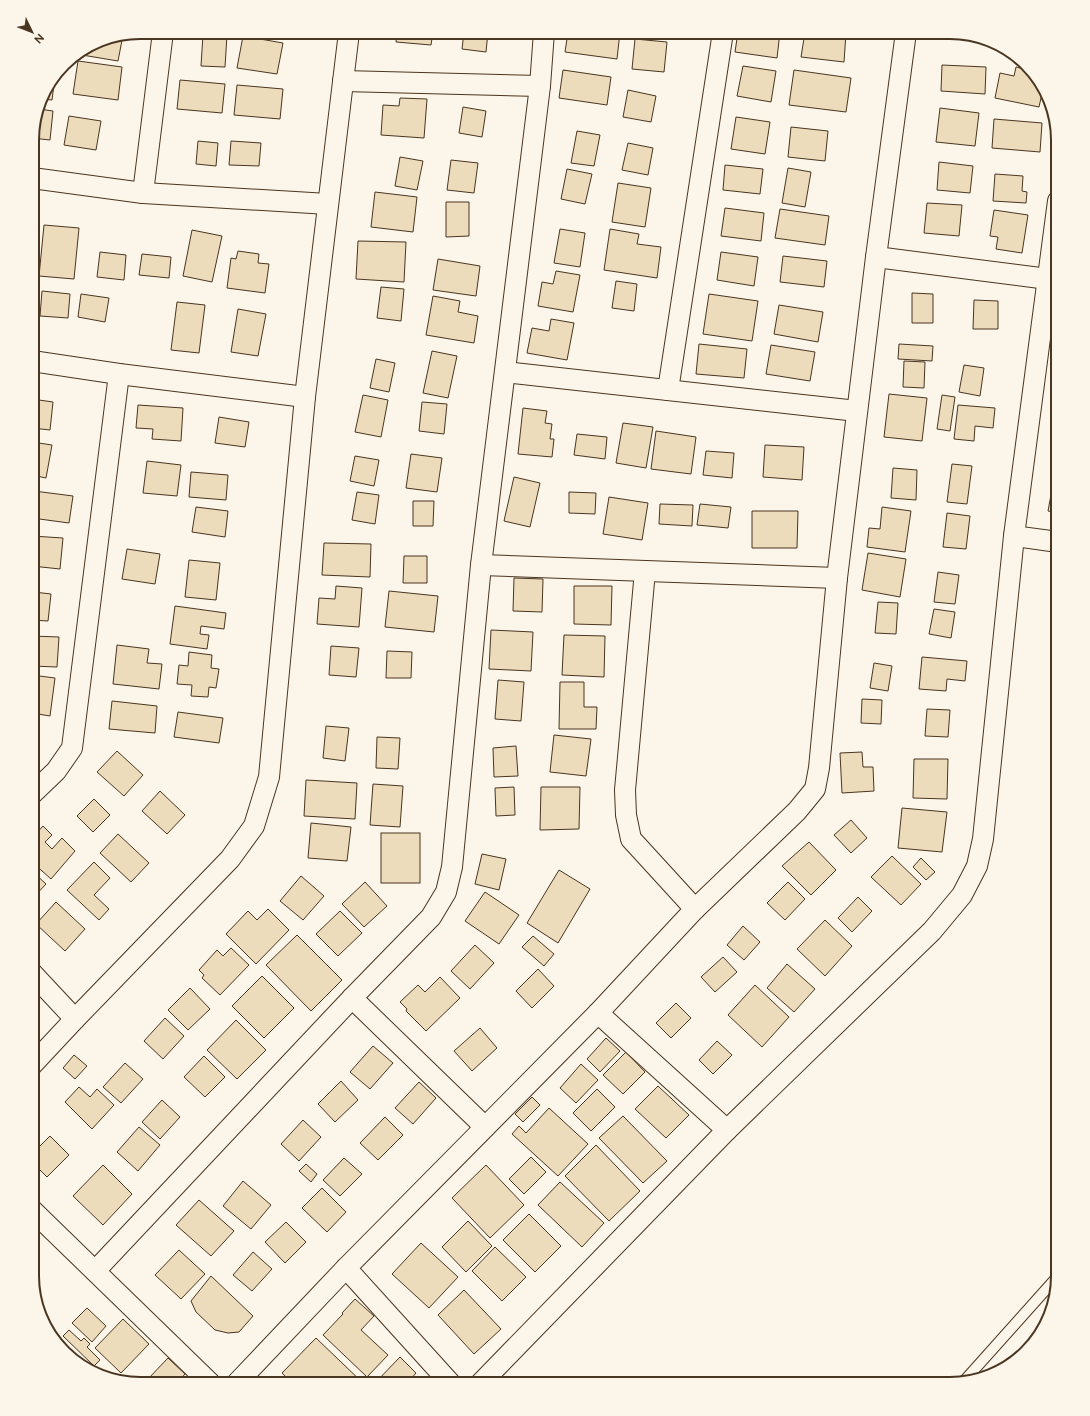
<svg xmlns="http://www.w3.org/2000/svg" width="1090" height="1416" viewBox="0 0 1090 1416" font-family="Raleway,sans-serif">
<rect width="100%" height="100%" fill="#fbf6e9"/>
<g fill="#ecdcbc" stroke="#4a3520">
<polygon points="397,32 433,32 431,45 396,42"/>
<polygon points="464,32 488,32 486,52 462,49"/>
<polygon points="568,32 620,32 617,59 565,52"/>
<polygon points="738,32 780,32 777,58 735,52"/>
<polygon points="805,32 846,33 844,62 801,57"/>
<polygon points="203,34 227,35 225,67 201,66"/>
<polygon points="962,34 982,40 962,39"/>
<polygon points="123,35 118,61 76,54 99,40"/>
<polygon points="243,36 283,43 277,74 237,68"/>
<polygon points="635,39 667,42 664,72 632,69"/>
<polygon points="1001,46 1004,47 1011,54 1000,52"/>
<polygon points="78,61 122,67 118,100 73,94"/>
<polygon points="942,65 986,67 985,94 941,91"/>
<polygon points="743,66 776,71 771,102 737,96"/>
<polygon points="1016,67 1029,70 1040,80 1043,89 1039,107 995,98 1000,73 1014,76"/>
<polygon points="563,70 611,77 607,105 559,98"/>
<polygon points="794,70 851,78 846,112 789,105"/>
<polygon points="55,77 52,100 41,99 43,93"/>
<polygon points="180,80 225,84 222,113 177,109"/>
<polygon points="237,85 283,89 280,119 234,115"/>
<polygon points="628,90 656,96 651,122 623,117"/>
<polygon points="400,98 427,99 424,138 381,135 383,105 399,106"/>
<polygon points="463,107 486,111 482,137 459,133"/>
<polygon points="940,108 979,113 975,146 936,142"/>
<polygon points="39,109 53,111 50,140 32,138 32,133"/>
<polygon points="69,116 101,121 96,150 64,145"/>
<polygon points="736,117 770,122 765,154 731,149"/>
<polygon points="994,119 1042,123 1040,152 992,148"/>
<polygon points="791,127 828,131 825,161 788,157"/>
<polygon points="577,131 600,135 594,166 571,163"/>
<polygon points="198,141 218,143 216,166 196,164"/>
<polygon points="231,141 261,143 259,166 229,165"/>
<polygon points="628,143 653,148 648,175 622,170"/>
<polygon points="400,157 423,161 417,190 395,186"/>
<polygon points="451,160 478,163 474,193 447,190"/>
<polygon points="939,162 973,166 970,193 937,190"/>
<polygon points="725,165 763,169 760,194 723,190"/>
<polygon points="788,168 811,172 805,207 782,203"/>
<polygon points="567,169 592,174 585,204 561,199"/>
<polygon points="995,174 1023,176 1022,191 1027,192 1026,203 993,201"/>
<polygon points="618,183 651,188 645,227 612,222"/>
<polygon points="375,192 417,197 413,232 371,227"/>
<polygon points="446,202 469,202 469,236 446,237"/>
<polygon points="927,203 962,205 959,236 924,233"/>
<polygon points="725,208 764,213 761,241 721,236"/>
<polygon points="780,209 829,216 825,245 775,238"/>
<polygon points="994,210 1028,215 1022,253 996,249 998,237 990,236"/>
<polygon points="44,225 79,228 74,279 39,276"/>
<polygon points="560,229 585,233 580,267 554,263"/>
<polygon points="610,229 639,234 637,244 661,247 657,278 604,270"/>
<polygon points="192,230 222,236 212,282 183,276"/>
<polygon points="358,241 406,242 404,282 356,279"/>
<polygon points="238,251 259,254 258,263 269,264 265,293 227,288 231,258 236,259"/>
<polygon points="100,252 126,255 124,280 97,277"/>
<polygon points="721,252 758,257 754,286 717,280"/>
<polygon points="142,254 171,257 169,278 139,275"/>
<polygon points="783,256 827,261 824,287 780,282"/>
<polygon points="438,259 480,266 476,296 433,290"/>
<polygon points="556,271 580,275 573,312 538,306 542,282 553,284"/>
<polygon points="616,281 637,284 634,311 612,308"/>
<polygon points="381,287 404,289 401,321 377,318"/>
<polygon points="42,291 70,294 68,318 40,316"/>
<polygon points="912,293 933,294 933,323 912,323"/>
<polygon points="81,294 109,298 105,322 78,317"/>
<polygon points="709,294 758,301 752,341 703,334"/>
<polygon points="433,296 460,301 458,312 478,316 474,343 426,335"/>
<polygon points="974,300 998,301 998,329 973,329"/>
<polygon points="177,302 205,305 199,353 171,350"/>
<polygon points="779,305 823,312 818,342 774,334"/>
<polygon points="238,309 266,314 258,356 231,352"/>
<polygon points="551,319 574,323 567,360 527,353 532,328 549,331"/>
<polygon points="699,344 747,349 744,378 696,374"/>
<polygon points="899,344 933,346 932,361 898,359"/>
<polygon points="771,345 815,352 810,381 766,374"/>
<polygon points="432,351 457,356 448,398 423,393"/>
<polygon points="376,359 395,363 389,392 370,388"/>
<polygon points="904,361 925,362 924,388 903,387"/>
<polygon points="964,365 984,368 980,396 959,392"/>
<polygon points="889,394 927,398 922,441 884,437"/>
<polygon points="363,395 388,400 381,437 355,432"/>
<polygon points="942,395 955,397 950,431 937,429"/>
<polygon points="32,399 53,402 50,430 32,428"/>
<polygon points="422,402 447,404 444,434 419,431"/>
<polygon points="138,405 183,408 181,441 152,439 153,429 136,428"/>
<polygon points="958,405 995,408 993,428 975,426 974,441 954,439"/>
<polygon points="523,408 547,411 545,423 552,424 550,439 554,439 552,457 518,454"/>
<polygon points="219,417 249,422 245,447 215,443"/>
<polygon points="623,423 653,427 646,468 616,463"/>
<polygon points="656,431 696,437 691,474 651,469"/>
<polygon points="577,434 607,437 605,459 574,455"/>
<polygon points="32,442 52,445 46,478 32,475"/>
<polygon points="1054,443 1058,443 1058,469 1052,468"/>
<polygon points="765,445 804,447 802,480 763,477"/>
<polygon points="706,451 734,453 732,478 703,475"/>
<polygon points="411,454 442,458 437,492 406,488"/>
<polygon points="355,456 379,460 374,486 350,481"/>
<polygon points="147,461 181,465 177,496 143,493"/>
<polygon points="952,464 972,466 967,504 947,502"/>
<polygon points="893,468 917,470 916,500 891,498"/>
<polygon points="191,472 228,475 226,500 189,497"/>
<polygon points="514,477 540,483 530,527 504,521"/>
<polygon points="1053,484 1058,484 1058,513 1048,511"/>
<polygon points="34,491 73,496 69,523 32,518"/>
<polygon points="357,492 379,495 375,524 352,520"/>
<polygon points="569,492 596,493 595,514 569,513"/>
<polygon points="609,497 648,503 642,540 603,534"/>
<polygon points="413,501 434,501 433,526 413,526"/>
<polygon points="660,504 693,505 692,526 659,524"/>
<polygon points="700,504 731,507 728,528 697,525"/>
<polygon points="196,507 228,511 225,537 192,532"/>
<polygon points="882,507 911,511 905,552 867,547 869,528 880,529"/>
<polygon points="752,511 798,511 797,548 752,548"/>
<polygon points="947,513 970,516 966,549 943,547"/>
<polygon points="32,536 63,538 60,569 32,566"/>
<polygon points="324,543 371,544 370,577 322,575"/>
<polygon points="127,549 160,554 155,584 122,579"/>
<polygon points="868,553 906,559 900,597 862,590"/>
<polygon points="404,556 427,556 427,583 403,583"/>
<polygon points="189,560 220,563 216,600 185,597"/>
<polygon points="938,572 959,575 955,604 934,602"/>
<polygon points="514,578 543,579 542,612 513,611"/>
<polygon points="32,583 34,583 34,592 51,594 48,621 32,620"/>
<polygon points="336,586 362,588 359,627 317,624 319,598 335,599"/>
<polygon points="574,586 612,586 611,625 574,624"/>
<polygon points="389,591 438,596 434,632 385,627"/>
<polygon points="878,602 898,603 896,634 875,633"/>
<polygon points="175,606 226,613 224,629 201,626 200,634 209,635 207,649 170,644"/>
<polygon points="934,609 955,612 951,638 929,634"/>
<polygon points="491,630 533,632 531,671 489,669"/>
<polygon points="564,635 605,636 604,677 562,675"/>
<polygon points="32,636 59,637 57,667 32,666"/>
<polygon points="117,645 149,649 147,663 162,664 159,689 113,684"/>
<polygon points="331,646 359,648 356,677 329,675"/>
<polygon points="387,651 412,652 411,678 386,678"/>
<polygon points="189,652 212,655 211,668 219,669 216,688 209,687 208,697 191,696 192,685 177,684 179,665 188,666"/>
<polygon points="922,657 967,661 965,681 947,679 946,691 919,689"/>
<polygon points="874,663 892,666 888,691 870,688"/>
<polygon points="32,675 55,678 50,716 32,713"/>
<polygon points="498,680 524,682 521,721 495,719"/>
<polygon points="560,682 584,682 584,707 597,707 596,729 559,729"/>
<polygon points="862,699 882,700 881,724 861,723"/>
<polygon points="112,701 157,706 155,733 109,729"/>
<polygon points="927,709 950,710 948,737 925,736"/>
<polygon points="178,712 223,718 219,743 174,737"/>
<polygon points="326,726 349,728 345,761 323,758"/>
<polygon points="554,735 591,739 586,776 550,772"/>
<polygon points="377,737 400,738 398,769 376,768"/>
<polygon points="516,746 518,776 494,777 493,748"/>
<polygon points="117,751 143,775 124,796 97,772"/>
<polygon points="862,752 863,767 873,767 874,791 842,793 840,753"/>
<polygon points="914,759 948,759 947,799 913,798"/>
<polygon points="306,780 357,783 355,819 304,816"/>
<polygon points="373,784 403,786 400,827 370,825"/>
<polygon points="514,787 515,815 496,816 495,788"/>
<polygon points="541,787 580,787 579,829 540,830"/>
<polygon points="160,791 185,815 167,834 142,811"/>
<polygon points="94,799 110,815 93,832 77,816"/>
<polygon points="902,808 947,812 942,852 898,848"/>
<polygon points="851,820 867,838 851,853 834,835"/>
<polygon points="311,823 351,827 347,861 308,858"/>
<polygon points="43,826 52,835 45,842 52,849 62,838 75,851 51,879 32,862 32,838"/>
<rect x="381" y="833" width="39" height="50"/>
<polygon points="118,834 149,863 131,882 100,853"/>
<polygon points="809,842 836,870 811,895 782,866"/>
<polygon points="482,854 506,859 499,890 475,884"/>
<polygon points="892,856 921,884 901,905 871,877"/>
<polygon points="921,858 935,872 926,880 913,867"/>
<polygon points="94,862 110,878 94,895 109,909 99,920 67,890"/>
<polygon points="559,870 590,889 558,943 527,923"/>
<polygon points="32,871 46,884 32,899"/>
<polygon points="301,876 324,896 303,920 280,901"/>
<polygon points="365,882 387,906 364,927 342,904"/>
<polygon points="788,882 805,899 785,920 767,903"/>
<polygon points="485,892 519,915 499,944 465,921"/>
<polygon points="858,897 872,911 852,932 838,918"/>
<polygon points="56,902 85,929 65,951 36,924"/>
<polygon points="268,909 289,930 256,964 226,934 248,911 257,920"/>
<polygon points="340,911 362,933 338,956 316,934"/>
<polygon points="825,920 852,946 825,976 797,949"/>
<polygon points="743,926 760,942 744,960 727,945"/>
<polygon points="297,935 342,980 311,1011 266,965"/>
<polygon points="533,936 554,954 544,966 522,947"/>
<polygon points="475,945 494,963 470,989 451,971"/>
<polygon points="231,948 249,965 220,995 202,978 204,975 199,970 217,950 223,956"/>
<polygon points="723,957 737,972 715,992 701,977"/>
<polygon points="787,964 815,989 794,1012 767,988"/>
<polygon points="538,969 554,986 532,1008 516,991"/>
<polygon points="262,976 294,1008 264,1038 232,1006"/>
<polygon points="440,977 460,998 426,1031 406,1011 407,1009 400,1002 418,985 425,992"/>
<polygon points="755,985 789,1017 762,1047 728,1015"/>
<polygon points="190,988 210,1009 188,1030 168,1010"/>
<polygon points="676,1003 691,1018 671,1038 656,1023"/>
<polygon points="165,1018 184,1036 163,1059 144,1041"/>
<polygon points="236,1020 266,1050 237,1079 207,1050"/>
<polygon points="480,1028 497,1048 472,1071 454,1051"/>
<polygon points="606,1038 620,1051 600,1072 587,1059"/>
<polygon points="717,1041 732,1055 713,1074 699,1060"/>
<polygon points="373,1046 393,1063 370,1089 350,1072"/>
<polygon points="626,1052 645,1072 623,1094 603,1075"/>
<polygon points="74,1055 87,1066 75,1079 63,1068"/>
<polygon points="204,1056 225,1077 205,1097 184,1077"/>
<polygon points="125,1063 143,1079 121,1103 103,1087"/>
<polygon points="581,1064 598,1080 576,1103 560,1088"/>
<polygon points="341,1081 358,1100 335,1122 318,1104"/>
<polygon points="419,1082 436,1098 413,1124 395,1108"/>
<polygon points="658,1086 689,1115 666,1138 635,1109"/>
<polygon points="79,1087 90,1097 97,1089 114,1105 92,1129 65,1102"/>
<polygon points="597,1089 615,1107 591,1131 573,1113"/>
<polygon points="532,1097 540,1105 523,1122 515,1114"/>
<polygon points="162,1100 180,1117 160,1139 142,1122"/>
<polygon points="549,1108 588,1144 558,1176 512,1134 519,1126 526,1133"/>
<polygon points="623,1116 667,1161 643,1183 599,1138"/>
<polygon points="385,1117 403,1135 378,1160 360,1143"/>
<polygon points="303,1120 321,1137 299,1161 281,1144"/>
<polygon points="139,1127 160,1145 138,1171 117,1152"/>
<polygon points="50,1136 69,1155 47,1177 32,1162 32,1154"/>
<polygon points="596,1145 640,1191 609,1221 565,1176"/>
<polygon points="531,1157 546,1172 524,1194 509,1179"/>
<polygon points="344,1158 362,1174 340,1196 323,1180"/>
<polygon points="306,1164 317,1174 311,1182 299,1171"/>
<polygon points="103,1165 132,1194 103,1225 73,1196"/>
<polygon points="486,1165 524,1205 490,1238 452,1198"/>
<polygon points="243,1181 271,1205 251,1229 223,1206"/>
<polygon points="560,1182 604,1223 582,1247 538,1205"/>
<polygon points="322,1188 346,1212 327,1232 302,1208"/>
<polygon points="199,1200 234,1231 211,1256 176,1225"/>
<polygon points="529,1214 561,1246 535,1272 503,1240"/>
<polygon points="468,1221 492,1246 466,1272 442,1247"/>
<polygon points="286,1222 306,1242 285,1263 265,1242"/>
<polygon points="421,1243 458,1277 429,1308 392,1274"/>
<polygon points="32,1244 38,1251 32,1257"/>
<polygon points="495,1247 526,1277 502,1301 472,1271"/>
<polygon points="179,1250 205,1274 181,1299 155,1275"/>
<polygon points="253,1252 272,1269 252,1291 233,1275"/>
<polygon points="211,1276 253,1316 239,1332 228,1333 215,1330 196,1312 191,1301"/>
<polygon points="464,1290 501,1329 474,1354 438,1315"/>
<polygon points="355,1299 374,1316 361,1330 388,1355 367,1377 323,1335 343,1314 342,1313"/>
<polygon points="87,1308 106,1326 92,1342 72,1323"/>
<polygon points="123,1319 149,1344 121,1373 95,1348"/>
<polygon points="69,1330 81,1341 84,1338 90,1344 87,1347 100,1360 94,1366 63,1336"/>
<polygon points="316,1338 364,1384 293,1384 282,1373"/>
<polygon points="400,1357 416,1373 410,1380 414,1384 374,1384"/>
<polygon points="168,1358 185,1374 176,1384 152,1384 147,1380"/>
</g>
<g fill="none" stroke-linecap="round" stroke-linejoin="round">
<g stroke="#4a3520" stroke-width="12">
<polyline id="lane" points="965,1380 1058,1276"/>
</g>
<g stroke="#4a3520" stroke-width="22">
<g id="street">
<polyline points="343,81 540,86"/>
<polyline points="32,178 143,193 328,204"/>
<polyline points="143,193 163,32"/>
<polyline points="876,257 1048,279"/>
<polyline points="32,361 119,374 305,397"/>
<polyline points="505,372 857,411"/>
<polyline points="668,390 723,32"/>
<polyline points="1014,536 1058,542"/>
<polyline points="481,565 837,578"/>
<polyline points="645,571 625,790 626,815 631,839 695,909"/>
<polyline points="32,794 56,771 72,748 119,374"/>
<polyline points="32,973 75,1019"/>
<polyline points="352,998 485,1127"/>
<polyline points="598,1013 727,1130"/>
<polyline points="32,1065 75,1019 230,859 254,826 269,777 305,397 349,32"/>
<polyline points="32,1210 211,1384"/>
<polyline points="346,1268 451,1384"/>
<polyline points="95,1271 352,998 431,917 446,892 452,867 481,565 540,86 544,32"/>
<polyline points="236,1384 346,1268 598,1013 695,909 797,811 815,789 819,768 837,578 876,257 906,32"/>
<polyline points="480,1384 727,1130 932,931 962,895 977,866 983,839 1014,536 1058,201"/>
</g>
</g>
<use href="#lane" stroke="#fbf6e9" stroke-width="10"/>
<use href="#street" stroke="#fbf6e9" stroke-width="20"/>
</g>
<path d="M0 0H1090V1416H0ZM140 39H950A101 101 0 0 1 1051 140V1276A101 101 0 0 1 950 1377H140A101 101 0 0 1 39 1276V140A101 101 0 0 1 140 39Z" fill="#fbf6e9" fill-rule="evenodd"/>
<path fill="none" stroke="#4a3520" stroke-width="2" d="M140 39H950A101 101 0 0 1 1051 140V1276A101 101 0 0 1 950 1377H140A101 101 0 0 1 39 1276V140A101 101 0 0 1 140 39Z"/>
<g transform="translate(32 32) rotate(133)" stroke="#fbf6e9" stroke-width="3" paint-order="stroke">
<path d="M0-3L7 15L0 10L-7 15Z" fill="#4a3520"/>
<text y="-6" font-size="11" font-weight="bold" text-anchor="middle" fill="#4a3520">N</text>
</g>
</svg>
